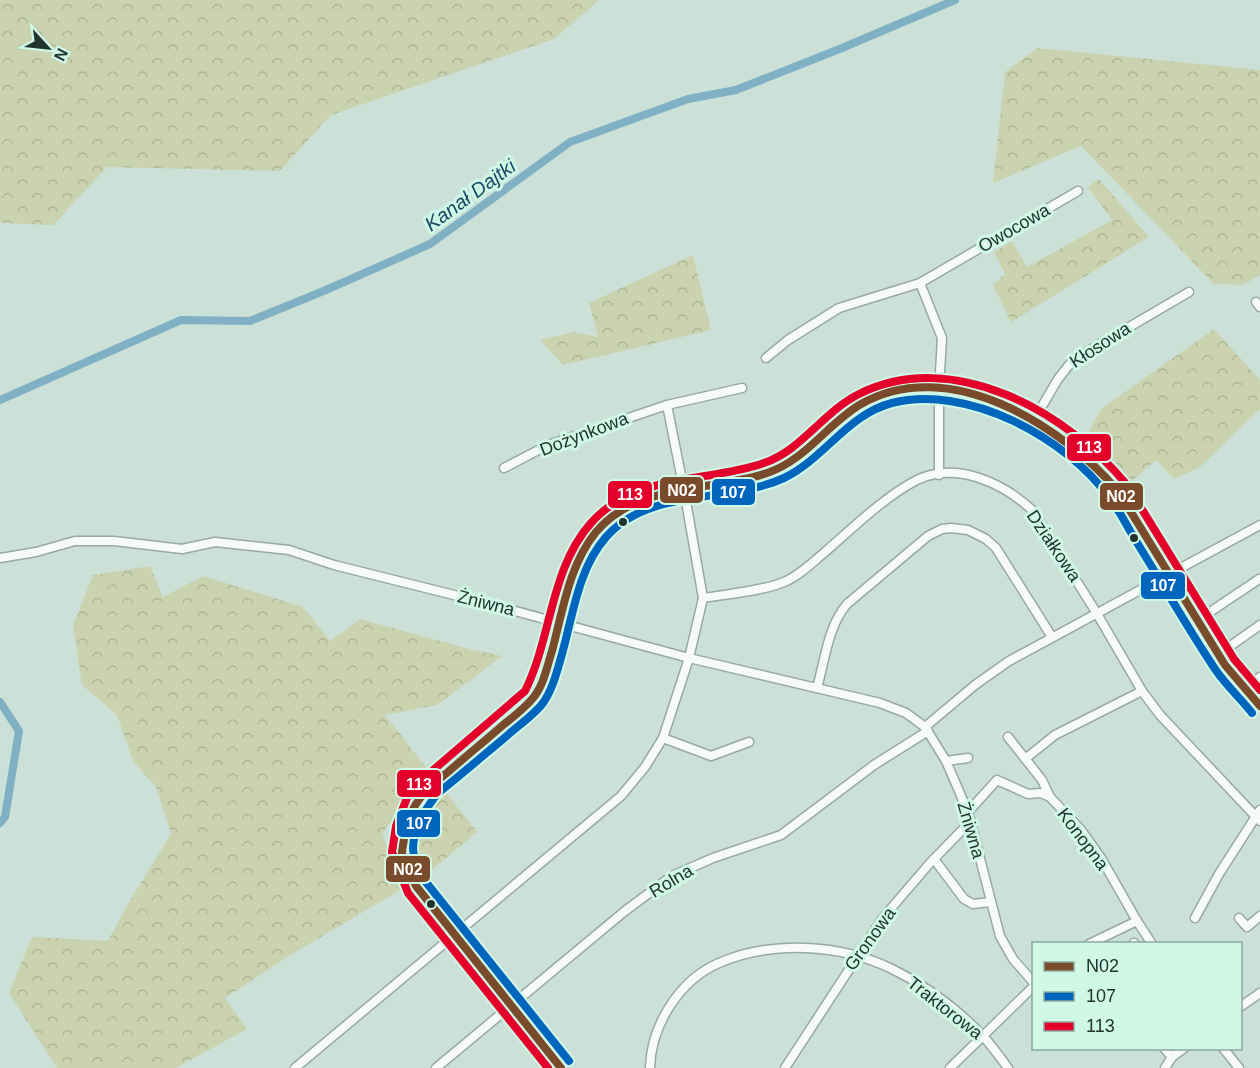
<svg xmlns="http://www.w3.org/2000/svg" width="1260" height="1068" viewBox="0 0 1260 1068" font-family="Arial,sans-serif">
<defs>
<pattern id="forest-crowns" width="20" height="18" patternUnits="userSpaceOnUse" patternTransform="scale(1.5)"><rect width="20" height="18" fill="#cad2af"/><path d="M2 6a3 3 0 1 1 6 0M12 15a3 3 0 1 1 6 0" fill="none" stroke="#adb597"/></pattern>
</defs>
<rect width="100%" height="100%" fill="#cbe1d8"/>
<g fill="url(#forest-crowns)">
<polygon points="0,0 599,0 554,39 331,115 280,171 107,167 53,225 0,223"/>
<polygon points="1037,48 1260,70 1260,275 1243,285 1214,284 1081,146 993,183 1005,72"/>
<polygon points="1099,179 1149,237 1011,322 993,285 1005,274 994,252 1012,241 1027,267 1112,220 1088,187"/>
<polygon points="693,255 711,330 563,365 540,340 574,332 598,337 589,303"/>
<polygon points="1214,329 1260,380 1260,409 1200,467 1174,479 1156,460 1126,486 1084,441 1101,409"/>
<polygon points="150,566 163,597 203,576 303,607 330,641 360,619 469,649 502,656 437,705 385,715 429,771 382,834 404,888 295,952 225,998 247,1029 176,1068 57,1068 9,993 32,937 108,941 128,904 171,834 156,787 133,761 117,715 82,685 73,626 93,575"/>
<polygon points="445,791 477,832 427,874 416,853 420,821"/>
</g>
<g fill="none" stroke-linecap="round" stroke-linejoin="round">
<g stroke="#7fb0c4" stroke-width="8">
<polyline points="0,400 181,320 250,321 326,290 430,244 570,142 688,99 736,90 842,48 955,0"/>
<polyline points="0,702 19,731 5,817 0,823"/>
</g>
<g stroke="#97a9a2" stroke-width="11">
<g id="minor">
<polyline points="920,283 942,338 939,389 939,475"/>
<polyline points="1256,302 1260,307"/>
<polyline points="766,358 788,340 839,308 920,283 1078,191"/>
<polyline points="1034,420 1058,379 1073,360 1189,292"/>
<polyline points="504,468 548,445 667,405"/>
<polyline points="0,558 36,552 75,541 114,541 182,549 215,542 289,550 334,565 482,602 689,658 880,703 906,713 925,727 946,761 968,812 1000,936 1013,959 1034,983"/>
<path d="M703,598C727,594 763,591 784,582C799,576 813,562 825,552C853,528 886,495 919,479C958,462 1003,483 1032,510L1096,612L1142,691L1160,715L1260,821"/>
<polyline points="1198,620 1259,579"/>
<polyline points="1219,654 1260,625"/>
<path d="M817,688C825,660 828,626 847,604L928,536L942,529L951,528L968,530L986,539L996,548L1052,637"/>
<polyline points="1245,690 1260,677"/>
<polyline points="925,727 975,685 1009,661 1260,525"/>
<polyline points="1008,737 1042,780 1050,797 1081,830 1101,858 1137,921 1152,944"/>
<polyline points="663,738 711,756 749,742"/>
<polyline points="1025,759 1055,735 1142,691"/>
<polyline points="946,761 968,758"/>
<polyline points="968,812 997,780 1028,794 1041,793 1050,797"/>
<polyline points="934,859 964,899 973,904 990,902"/>
<polyline points="1195,918 1219,874 1260,810"/>
<polyline points="1239,918 1247,927 1260,916"/>
<polyline points="1134,943 1134,944"/>
<polyline points="1089,944 1137,921"/>
<polyline points="1240,1007 1260,993"/>
<polyline points="1164,1048 1172,1057"/>
<polyline points="1223,1048 1239,1068"/>
<polyline points="295,1068 621,796 645,767 663,738 689,658 703,598 684,490 667,405 742,388"/>
<polyline points="436,1068 625,911 672,876 713,858 781,835 874,765 928,731"/>
<path d="M561,1068L416,886L402,852L406,829L415,805L431,786L516,714L534,697L545,675L576,563C584,549 593,534 605,523C645,486 714,488 764,474C805,463 827,425 862,404C924,367 1008,400 1062,438C1083,453 1101,471 1118,491L1225,665L1260,706"/>
<path d="M650,1068C651,1026 679,980 719,963C771,940 841,944 892,969C925,985 957,1009 983,1036C992,1046 1000,1057 1008,1068"/>
<polyline points="785,1068 882,919 930,863 971,821"/>
<polyline points="950,1068 1034,986"/>
<polyline points="1165,1068 1172,1057 1184,1048"/>
</g>
</g>
<use href="#minor" stroke="#f7faf9" stroke-width="8"/>
<g stroke="#cff8e7" stroke-width="12">
<path id="bus-1" d="M561,1068L416,886C412,876 404,864 402,853C402,848 404,842 404,838C406,827 410,813 416,804C424,791 437,781 448,772C466,756 485,741 503,725C513,717 525,708 533,698C544,685 547,666 552,651C563,610 569,565 596,532C638,482 711,492 767,473C806,460 827,424 861,404C949,354 1061,425 1118,491L1225,665L1260,706"/>
</g>
<g stroke="#cff8e7" stroke-width="12">
<path id="bus-2" d="M569,1061L425,881C421,872 413,859 413,849C413,828 425,809 438,793C462,774 485,754 509,734C520,724 534,715 543,703C553,689 557,671 562,654C573,615 578,569 606,537C650,487 728,504 784,478C824,459 848,414 892,403C967,384 1065,437 1109,497C1119,510 1127,526 1136,541C1162,583 1187,627 1215,669C1225,684 1240,698 1252,713"/>
</g>
<g stroke="#cff8e7" stroke-width="12">
<path id="bus-3" d="M548,1068L408,893L392,852L396,826L407,798L424,778L525,691C552,637 550,569 591,523C635,473 706,483 764,463C802,450 823,412 859,394C953,347 1067,412 1127,485L1234,659L1260,690"/>
</g>
<use href="#bus-1" stroke="#7a4b2a" stroke-width="8"/>
<use href="#bus-2" stroke="#0065bd" stroke-width="8"/>
<use href="#bus-3" stroke="#e4002b" stroke-width="8"/>
</g>
<g fill="#23332d" stroke="#cff8e7" stroke-width="2">
<circle cx="623" cy="522" r="5"/>
<circle cx="1134" cy="538" r="5"/>
<circle cx="431" cy="904" r="5"/>
</g>
<g text-anchor="middle" stroke-width="6" stroke-linejoin="round" paint-order="stroke">
<g font-size="18" fill="#23332d" stroke="#cff8e7">
<text transform="translate(1014 228) rotate(-30)" y="6">Owocowa</text>
<text transform="translate(1100 345) rotate(-33)" y="6">Kłosowa</text>
<text transform="translate(584 434) rotate(-21)" y="6">Dożynkowa</text>
<text transform="translate(1054 546) rotate(56)" y="6">Działkowa</text>
<text transform="translate(486 603) rotate(14)" y="6">Żniwna</text>
<text transform="translate(971 830) rotate(74)" y="6">Żniwna</text>
<text transform="translate(1083 839) rotate(53)" y="6">Konopna</text>
<text transform="translate(671 881) rotate(-31)" y="6">Rolna</text>
<text transform="translate(870 939) rotate(-54)" y="6">Gronowa</text>
<text transform="translate(945 1008) rotate(38)" y="6">Traktorowa</text>
</g>
<g font-size="20" font-style="italic" fill="#1b4c64" stroke="#cff8e7">
<text transform="translate(470 195) rotate(-36)" y="7">Kanał Dajtki</text>
</g>
</g>
<g stroke="#cff8e7" stroke-width="2">
<rect x="1066" y="433" width="46" height="29" rx="6" fill="#e4002b"/>
<rect x="659" y="476" width="45" height="28" rx="6" fill="#7a4b2a"/>
<rect x="711" y="478" width="45" height="28" rx="6" fill="#0065bd"/>
<rect x="607" y="480" width="46" height="29" rx="6" fill="#e4002b"/>
<rect x="1099" y="482" width="45" height="29" rx="6" fill="#7a4b2a"/>
<rect x="1140" y="571" width="46" height="29" rx="6" fill="#0065bd"/>
<rect x="396" y="769" width="46" height="29" rx="6" fill="#e4002b"/>
<rect x="396" y="809" width="45" height="29" rx="6" fill="#0065bd"/>
<rect x="385" y="855" width="46" height="28" rx="6" fill="#7a4b2a"/>
</g>
<g font-size="16" text-anchor="middle" font-weight="bold" fill="#fff">
<text x="1089" y="453">113</text>
<text x="682" y="496">N02</text>
<text x="733" y="498">107</text>
<text x="630" y="500">113</text>
<text x="1121" y="502">N02</text>
<text x="1163" y="591">107</text>
<text x="419" y="790">113</text>
<text x="419" y="829">107</text>
<text x="408" y="875">N02</text>
</g>
<rect x="1032" y="942" width="210" height="108" fill="#cff8e7" stroke="#8aa99d" stroke-width="1.5"/>
<rect x="1044" y="962" width="30" height="9" fill="#7a4b2a" stroke="#8aa99d" stroke-width="1.5"/>
<text x="1086" y="972" font-size="18" fill="#23332d">N02</text>
<rect x="1044" y="992" width="30" height="9" fill="#0065bd" stroke="#8aa99d" stroke-width="1.5"/>
<text x="1086" y="1002" font-size="18" fill="#23332d">107</text>
<rect x="1044" y="1022" width="30" height="9" fill="#e4002b" stroke="#8aa99d" stroke-width="1.5"/>
<text x="1086" y="1032" font-size="18" fill="#23332d">113</text>
<g transform="translate(48 48) rotate(117)" stroke="#cff8e7" stroke-width="4.5" paint-order="stroke">
<path d="M0-4.5L10 22L0 15L-10 22Z" fill="#23332d"/>
<text y="-9" font-size="16" font-weight="bold" text-anchor="middle" fill="#23332d">N</text>
</g>
</svg>
